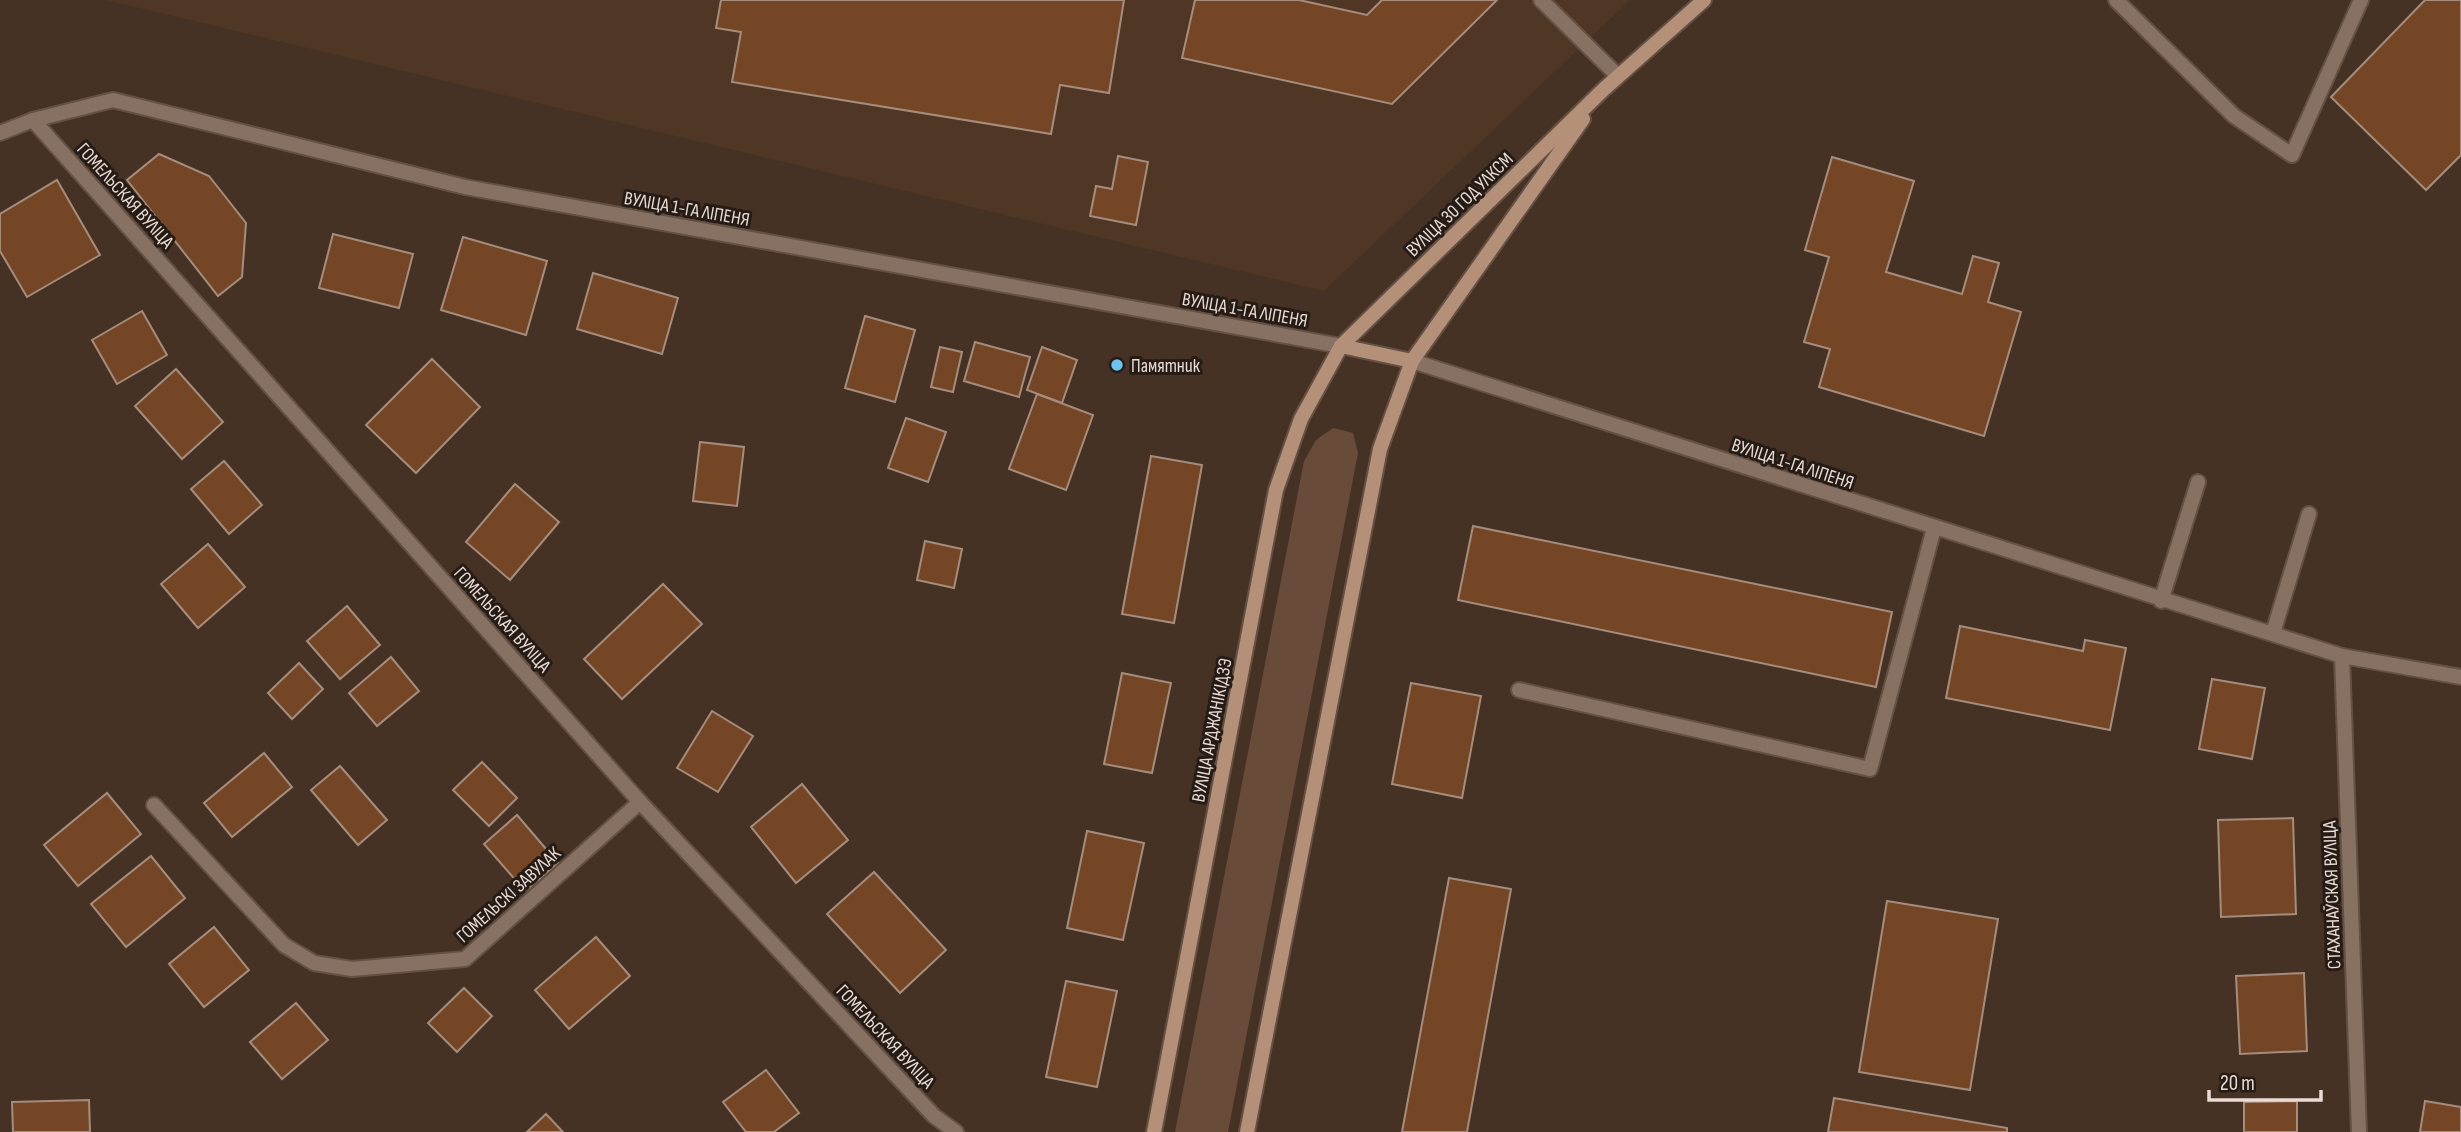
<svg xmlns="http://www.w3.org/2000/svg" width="2461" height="1132" viewBox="0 0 2461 1132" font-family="'Sofia Sans Condensed',sans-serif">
<rect width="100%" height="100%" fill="#463225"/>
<polygon fill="#503624" points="106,0 1630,0 1324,291"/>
<polygon fill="#684c39" points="1333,428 1353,433 1358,453 1228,1132 1175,1132 1304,461 1316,440"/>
<g fill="#754625" stroke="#a58d7e" stroke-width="2">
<polygon points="721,0 1124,0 1109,93 1060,85 1051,134 732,82 741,32 716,28"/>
<polygon points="1195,0 1299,0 1367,15 1382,0 1497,0 1392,104 1182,58"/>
<polygon points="2425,0 2461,0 2461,155 2426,190 2331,97"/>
<polygon points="159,154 209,176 246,223 242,277 218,296 127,180"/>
<polygon points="1118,156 1148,162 1136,225 1090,216 1096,186 1112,189"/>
<polygon points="1832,157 1914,181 1886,272 1962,294 1973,256 1999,263 1988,302 2021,312 1984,436 1819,387 1830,349 1804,342 1829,257 1805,250"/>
<polygon points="57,180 100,255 27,297 0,251 0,214"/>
<polygon points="333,234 413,254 399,308 319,288"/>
<polygon points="463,237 547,261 526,335 441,310"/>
<polygon points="593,273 678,298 662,354 577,329"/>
<polygon points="142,311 167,355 117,384 92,340"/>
<polygon points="865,316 915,330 895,402 845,388"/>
<polygon points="975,342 1030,357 1019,397 964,381"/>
<polygon points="940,347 962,352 953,392 931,387"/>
<polygon points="1042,347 1077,360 1062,403 1027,390"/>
<polygon points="432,359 480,407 416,473 366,425"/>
<polygon points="176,369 223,422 182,459 135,406"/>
<polygon points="1037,394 1093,415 1066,490 1009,469"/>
<polygon points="906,418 946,432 928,482 888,468"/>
<polygon points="700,442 744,447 737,506 693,501"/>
<polygon points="1151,456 1202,465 1174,623 1122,614"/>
<polygon points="224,461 262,505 229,534 191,489"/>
<polygon points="515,484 559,522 510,580 466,542"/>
<polygon points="1473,526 1892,612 1876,687 1458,600"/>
<polygon points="925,541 962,549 954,588 917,580"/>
<polygon points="208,544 245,587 198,628 161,584"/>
<polygon points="663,584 702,624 622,699 584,659"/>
<polygon points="347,606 380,645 340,679 307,641"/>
<polygon points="1960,626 2083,651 2085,640 2126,648 2110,730 1946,698"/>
<polygon points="391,657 419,691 377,726 349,693"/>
<polygon points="299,663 323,689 292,719 268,693"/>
<polygon points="1122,673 1171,683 1152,773 1104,764"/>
<polygon points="2212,679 2265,688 2252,759 2199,749"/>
<polygon points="1411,683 1481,696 1462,798 1392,784"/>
<polygon points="712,711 753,736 718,792 677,768"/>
<polygon points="264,753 292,787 232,837 204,803"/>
<polygon points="482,762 517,798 489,826 453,790"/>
<polygon points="340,766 387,820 358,845 311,790"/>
<polygon points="802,784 848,840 796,883 751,827"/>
<polygon points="107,793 141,834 78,886 44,845"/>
<polygon points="517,815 558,863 525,891 484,844"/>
<polygon points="2293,818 2296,914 2221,917 2218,820"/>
<polygon points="1087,831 1144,843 1123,940 1067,928"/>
<polygon points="151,856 185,898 126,947 91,904"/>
<polygon points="874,872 946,950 900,993 827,914"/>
<polygon points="1449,878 1511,889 1467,1132 1402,1132"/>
<polygon points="1887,901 1998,919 1970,1090 1859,1072"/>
<polygon points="214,927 249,970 204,1007 169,964"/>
<polygon points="596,937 630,976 569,1029 535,990"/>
<polygon points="2304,973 2307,1051 2240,1054 2236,976"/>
<polygon points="1066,981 1117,991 1097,1087 1046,1077"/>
<polygon points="464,988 492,1016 457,1052 428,1023"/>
<polygon points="296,1003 328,1040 282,1079 250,1042"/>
<polygon points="766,1070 799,1113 774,1132 746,1132 723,1102"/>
<polygon points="1834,1098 2007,1128 2007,1132 1828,1132"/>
<polygon points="89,1100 90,1132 13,1132 12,1102"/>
<polygon points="2297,1101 2297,1132 2244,1132 2244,1102"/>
<polygon points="2425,1101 2461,1107 2461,1132 2420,1132"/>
<polygon points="546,1114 563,1132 527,1132"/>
</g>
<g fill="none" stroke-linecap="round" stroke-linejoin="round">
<g stroke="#645144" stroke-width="18">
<g id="service">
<polyline points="1541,0 1618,76"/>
<polyline points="2116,0 2234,116 2292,155 2361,0"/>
<polyline points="2161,601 2198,482"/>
<polyline points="2273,633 2309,514"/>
<polyline points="1519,690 1870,769 1934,528"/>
</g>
</g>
<g stroke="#645144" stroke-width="18">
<g id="minor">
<polyline points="33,120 640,802 934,1116 956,1132"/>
<polyline points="0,133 33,120 113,100 465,187 1341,346"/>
<polyline points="1412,361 2342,656 2461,677"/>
<polyline points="2342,656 2359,1132"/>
<polyline points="154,805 284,945 314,963 352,969 465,959 640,802"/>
</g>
</g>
<g stroke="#645144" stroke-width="18">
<g id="secondary">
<polyline points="1341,346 1412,361"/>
<polyline points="1154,1132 1276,490 1301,419 1341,346 1604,89 1704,0"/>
<polyline points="1247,1132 1380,449 1412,361 1583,119"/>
</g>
</g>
<use href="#service" stroke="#877162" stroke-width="14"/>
<use href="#minor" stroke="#877162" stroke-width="14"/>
<use href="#secondary" stroke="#b49079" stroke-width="14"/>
</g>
<circle fill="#6cc3f2" stroke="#261c16" stroke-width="2.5" cx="1117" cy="365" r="7"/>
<g text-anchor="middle" stroke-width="6" stroke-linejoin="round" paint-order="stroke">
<g font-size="19" fill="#eadcd4" stroke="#261c16">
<text transform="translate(126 195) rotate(48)" y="7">ГОМЕЛЬСКАЯ ВУЛІЦА</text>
<text transform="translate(1459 204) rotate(-44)" y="7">ВУЛІЦА 30 ГОД УЛКСМ</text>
<text transform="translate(687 208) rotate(10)" y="7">ВУЛІЦА 1-ГА ЛІПЕНЯ</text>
<text transform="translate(1245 309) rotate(10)" y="7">ВУЛІЦА 1-ГА ЛІПЕНЯ</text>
<text transform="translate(1793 463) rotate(18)" y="7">ВУЛІЦА 1-ГА ЛІПЕНЯ</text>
<text transform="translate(503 619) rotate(48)" y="7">ГОМЕЛЬСКАЯ ВУЛІЦА</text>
<text transform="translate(1211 730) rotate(-79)" y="7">ВУЛІЦА АРДЖАНІКІДЗЭ</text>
<text transform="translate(508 894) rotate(-42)" y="7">ГОМЕЛЬСКІ ЗАВУЛАК</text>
<text transform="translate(2331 895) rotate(-92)" y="7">СТАХАНАЎСКАЯ ВУЛІЦА</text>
<text transform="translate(886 1036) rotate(47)" y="7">ГОМЕЛЬСКАЯ ВУЛІЦА</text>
</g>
<g font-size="19" fill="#eadcd4" stroke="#261c16" text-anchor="start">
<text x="1131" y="372">Памятник</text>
</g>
</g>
<path d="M2209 1090v10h112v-10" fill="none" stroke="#eadcd4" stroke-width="3.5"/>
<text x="2220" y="1090" font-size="21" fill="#eadcd4" stroke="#261c16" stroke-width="5" paint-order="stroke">20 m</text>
</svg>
